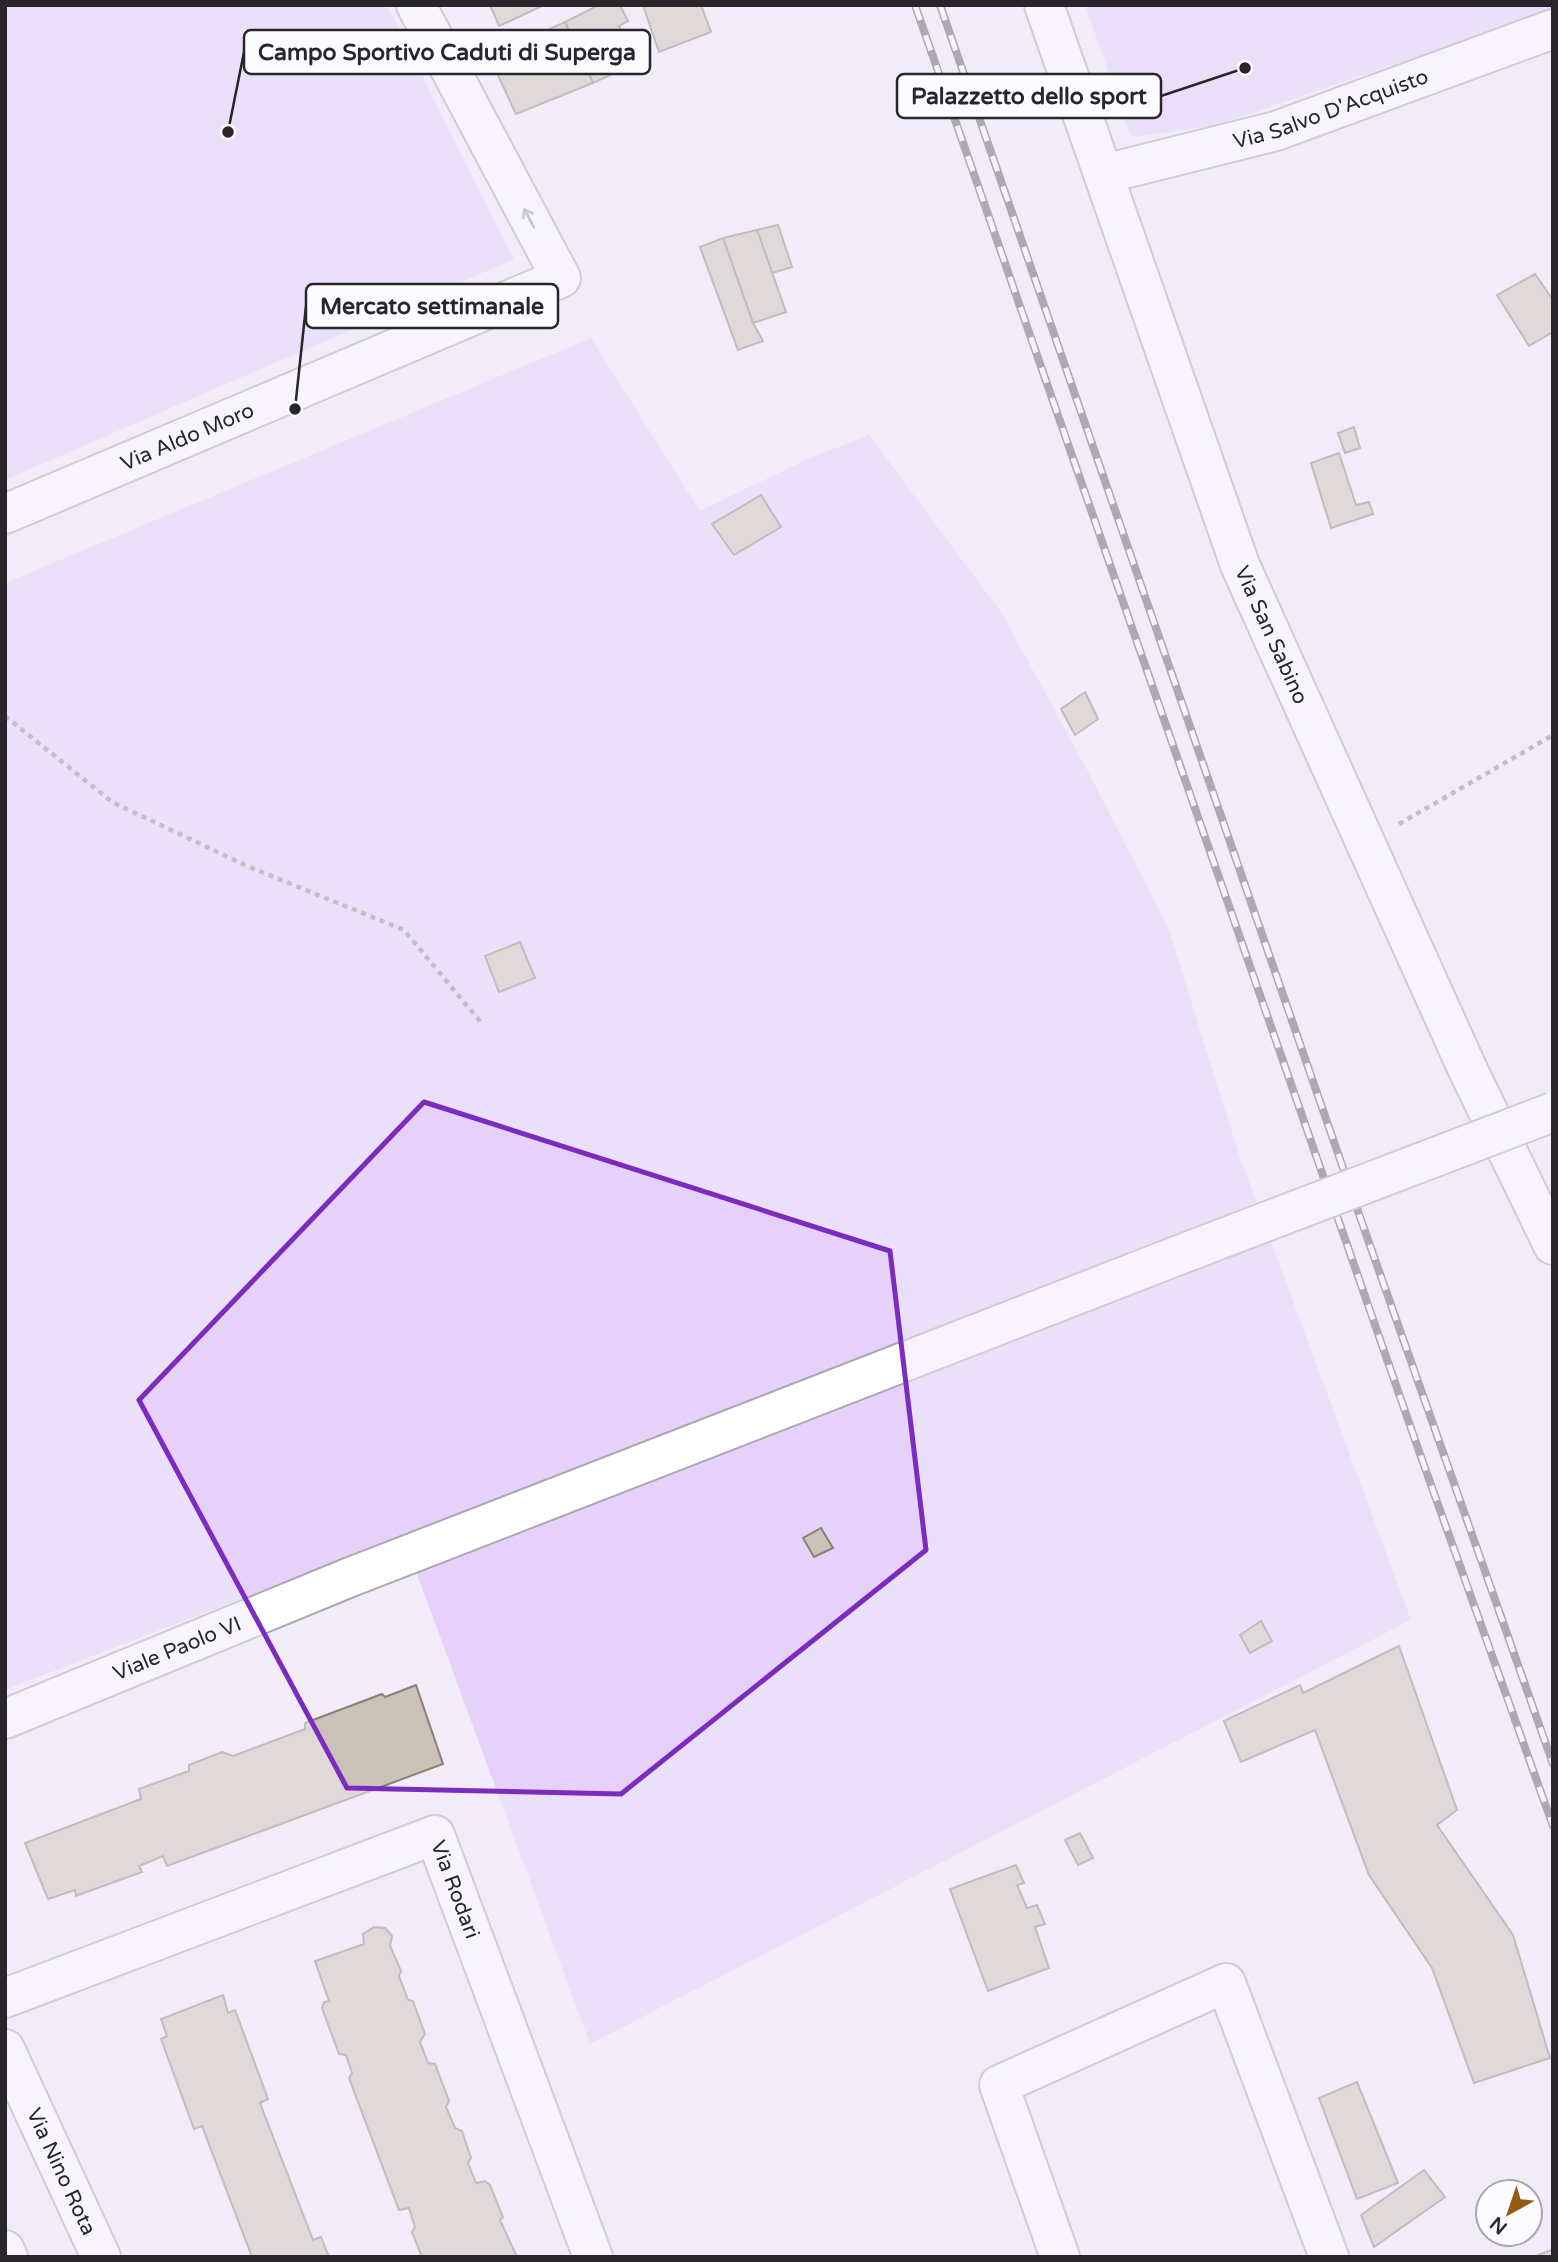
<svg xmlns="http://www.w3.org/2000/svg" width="1558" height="2262" viewBox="0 0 1558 2262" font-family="'Varela Round',sans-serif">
<rect width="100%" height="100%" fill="#f1ecf7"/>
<g fill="#e5d1fa">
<polygon points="5,5 387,5 514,259 5,480"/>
<polygon points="1085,5 1553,5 1553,10 1214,126 1131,137"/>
<polygon points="591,338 700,511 805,460 869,435 1003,615 1092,779 1169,930 1239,1155 1411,1620 590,2044 403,1536 5,1690 5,583"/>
</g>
<g fill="#cac1b7" stroke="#888077" stroke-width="2">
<polygon points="490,5 544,5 499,26"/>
<polygon points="599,5 620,5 628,21 619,26 637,63 593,83 565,22"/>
<polygon points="643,5 701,5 711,32 659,52"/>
<polygon points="565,22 593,83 516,114 489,56"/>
<polygon points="778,225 792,267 772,273 757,230"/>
<polygon points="757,230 786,312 753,323 723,238"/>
<polygon points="723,238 753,323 763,341 738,350 700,247"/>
<polygon points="1535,274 1553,300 1553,332 1529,346 1497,295"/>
<polygon points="1354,427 1360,448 1345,453 1338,433"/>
<polygon points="1339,453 1356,505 1369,502 1373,514 1331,528 1311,463"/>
<polygon points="761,495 781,527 734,555 712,524"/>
<polygon points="1085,692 1098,719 1075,735 1061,709"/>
<polygon points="520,942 535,978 499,992 485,956"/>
<polygon points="821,1528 833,1548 814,1557 803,1538"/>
<polygon points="1261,1621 1272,1641 1250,1653 1240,1635"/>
<polygon points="1399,1646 1457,1810 1437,1825 1513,1935 1550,2058 1474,2083 1432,1968 1369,1875 1315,1730 1241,1762 1224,1721 1300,1685 1303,1693"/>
<polygon points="416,1685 443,1764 167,1866 163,1856 139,1866 142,1872 76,1896 75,1890 48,1899 25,1843 141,1799 139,1789 189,1771 189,1765 222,1752 233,1756 305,1729 305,1723 382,1694 385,1697"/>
<polygon points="1080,1833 1093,1858 1078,1865 1065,1840"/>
<polygon points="1016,1865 1024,1883 1017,1885 1027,1908 1037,1905 1045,1924 1035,1927 1049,1968 988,1991 950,1889"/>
<polygon points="374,1927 385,1928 392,1936 390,1946 401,1971 399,1976 408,2000 413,2001 425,2034 420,2042 428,2063 435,2064 449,2101 446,2107 455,2128 462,2131 471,2158 468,2163 476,2183 485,2181 490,2185 503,2217 500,2220 517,2257 422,2257 412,2232 415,2227 409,2208 399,2210 349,2078 352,2073 346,2055 339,2054 322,2008 324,2002 329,2001 315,1961 364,1944 363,1934"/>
<polygon points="223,1995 228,2013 235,2010 268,2099 260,2103 313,2240 321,2237 329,2257 252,2257 202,2126 194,2129 161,2039 167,2036 161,2019"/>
<polygon points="1357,2082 1398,2183 1357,2199 1319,2098"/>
<polygon points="1424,2170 1445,2197 1374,2247 1361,2215"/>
<polygon points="1553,2249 1553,2257 1534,2257"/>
</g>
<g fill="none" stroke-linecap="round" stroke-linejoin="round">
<g stroke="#aba6b0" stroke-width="42">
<g id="minor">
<path id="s1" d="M1044,5L1240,565L1468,1070L1553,1245"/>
<path id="s2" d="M1104,174L1276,131L1553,29"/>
<path id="s3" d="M5,514L561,278L416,5"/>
<path id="s4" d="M5,1719L348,1578"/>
<path id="s5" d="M5,1998L435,1835L593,2257"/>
<path id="s6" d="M5,2049L101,2257"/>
<polyline points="5,2250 8,2257"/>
<polyline points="1060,2257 999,2085 1226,1983 1329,2257"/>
</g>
</g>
<g stroke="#89868d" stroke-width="4.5" stroke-dasharray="5 5" stroke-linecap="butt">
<polyline points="5,716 112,802 247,866 404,930 483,1025"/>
<polyline points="1399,824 1553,735"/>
</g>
<use href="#minor" stroke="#fff" stroke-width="38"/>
<g stroke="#59575c" stroke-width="8">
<g id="rail">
<polyline points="915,5 1420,1454 1553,1826"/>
<polyline points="940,5 1360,1217 1553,1764"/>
</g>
</g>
<use href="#rail" stroke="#fcfbfe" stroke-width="5" stroke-dasharray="16" stroke-linecap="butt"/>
<g stroke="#aba6b0" stroke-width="42" stroke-linecap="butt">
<polyline id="minor-bridge" points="348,1578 1179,1255 1553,1112"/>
</g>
<use href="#minor-bridge" stroke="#fff" stroke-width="38"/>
</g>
<defs><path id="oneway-shaft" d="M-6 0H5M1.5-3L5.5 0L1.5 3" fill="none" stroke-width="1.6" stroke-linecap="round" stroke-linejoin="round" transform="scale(1.75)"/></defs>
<use stroke="#9e9d9f" href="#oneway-shaft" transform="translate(529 218) rotate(-118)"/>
<path d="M0 0H1558V2262H0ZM424,1102L890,1251L926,1550L621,1794L347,1788L139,1400Z" fill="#f1ecf7" fill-opacity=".55" fill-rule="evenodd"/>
<path fill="none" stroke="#7b2cbf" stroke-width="5" stroke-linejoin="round" d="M424,1102L890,1251L926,1550L621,1794L347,1788L139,1400Z"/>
<g text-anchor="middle" stroke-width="5" stroke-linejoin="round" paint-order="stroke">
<g font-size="21" fill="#28262a" stroke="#fcfbfe">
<text dy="7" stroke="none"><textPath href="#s2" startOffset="236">Via Salvo D'Acquisto</textPath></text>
<text dy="7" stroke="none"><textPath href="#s3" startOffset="198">Via Aldo Moro</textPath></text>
<text dy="7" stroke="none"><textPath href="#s1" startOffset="670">Via San Sabino</textPath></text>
<text dy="7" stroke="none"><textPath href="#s4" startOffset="186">Viale Paolo VI</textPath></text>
<text dy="7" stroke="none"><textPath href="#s5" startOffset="518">Via Rodari</textPath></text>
<text dy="7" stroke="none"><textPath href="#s6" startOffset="135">Via Nino Rota</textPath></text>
</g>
</g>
<path fill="none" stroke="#28262a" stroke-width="2.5" d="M228 132L244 52M1245 68L1161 96M295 409L306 306"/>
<g fill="#28262a" stroke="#fcfbfe" stroke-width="2.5">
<circle cx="228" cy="132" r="7"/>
<circle cx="1245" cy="68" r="7"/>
<circle cx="295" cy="409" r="7"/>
</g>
<g fill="#fcfbfe" stroke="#28262a" stroke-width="2.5">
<rect x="244" y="30" width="406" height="44" rx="7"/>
<rect x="897" y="74" width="264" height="44" rx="7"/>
<rect x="306" y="284" width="252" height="44" rx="7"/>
</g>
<g font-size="23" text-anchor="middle" font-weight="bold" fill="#28262a">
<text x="447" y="60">Campo Sportivo Caduti di Superga</text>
<text x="1029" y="104">Palazzetto dello sport</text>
<text x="432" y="314">Mercato settimanale</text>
</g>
<rect width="1558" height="2262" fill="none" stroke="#28262a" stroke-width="14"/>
<g transform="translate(1509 2213) rotate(220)"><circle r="33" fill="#fcfbfe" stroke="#a7a6a9" stroke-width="2"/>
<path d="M0-5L12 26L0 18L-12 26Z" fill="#925d12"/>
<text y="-10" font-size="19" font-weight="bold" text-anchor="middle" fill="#28262a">N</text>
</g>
</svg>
